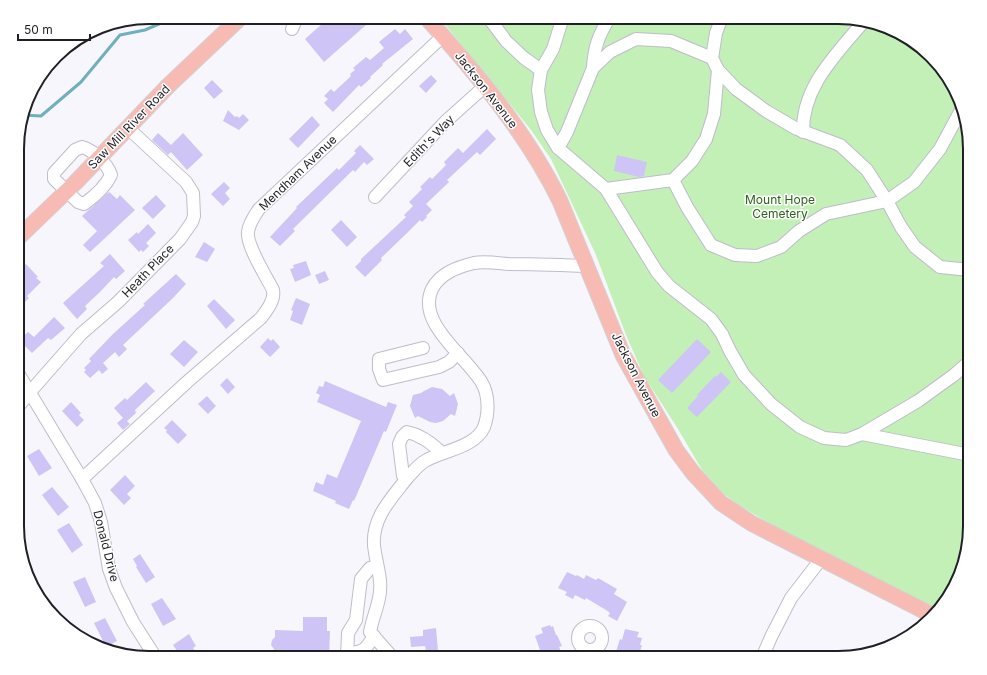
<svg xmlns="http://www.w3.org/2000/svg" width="987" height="675" viewBox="0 0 987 675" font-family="Inter,sans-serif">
<rect width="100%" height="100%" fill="#f7f6fd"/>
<polygon fill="#c3f0b6" points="439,17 846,17 880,24 918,44 956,91 970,141 970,534 963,568 943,606 935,613 860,570 785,532 738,505 724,494 702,470 678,429 644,376 626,335 596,255 551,159 531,130"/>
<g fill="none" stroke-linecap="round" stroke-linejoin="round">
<polyline stroke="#6eb0bc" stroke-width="3" points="23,115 41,116 81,82 120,35 145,30 175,17"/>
</g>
<g fill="#cfc4f6">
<polygon points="330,17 360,17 366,25 324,62 305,39"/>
<polygon points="395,29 400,34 405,29 413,39 382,64 383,65 370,77 371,78 361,87 359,85 333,112 324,103 328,99 324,96 331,89 334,92 351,76 350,74 355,70 353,68 366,57 370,60 384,48 379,42"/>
<polygon points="431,75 437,81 426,93 419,86"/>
<polygon points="212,80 223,91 214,99 204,88"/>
<polygon points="228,110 235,117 237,116 239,118 243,114 249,120 239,130 223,121"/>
<polygon points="312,116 320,125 298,148 289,139"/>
<polygon points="487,129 496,139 480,155 477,152 447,180 449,182 426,204 432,210 426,216 427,217 422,222 420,220 406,234 381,258 382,260 365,277 355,267 361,261 361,259 406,217 404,215 413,206 409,202 422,189 420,187 430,177 432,179 446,165 444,162 458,148 463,153"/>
<polygon points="158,133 171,145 183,133 203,155 187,170 171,152 168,155 152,140"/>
<polygon points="360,145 374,159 367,165 364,162 355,172 353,170 293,229 295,231 280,246 270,237 297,208 296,207 337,168 339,170 356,153 354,151"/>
<polygon points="617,155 647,162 644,176 639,177 614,171"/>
<polygon points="224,182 230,188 225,193 230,199 223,206 211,194"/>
<polygon points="109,192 117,199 120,195 135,210 90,252 83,245 97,231 82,216"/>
<polygon points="156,195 166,206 153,219 142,208"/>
<polygon points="341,220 357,237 347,247 331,230"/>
<polygon points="148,224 156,233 146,243 149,246 143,252 141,250 139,252 128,240 137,232 138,234"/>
<polygon points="204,242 215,249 207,262 195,257"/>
<polygon points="110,254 125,271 116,279 114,277 100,292 85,306 87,309 77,319 63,303 104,266 100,263"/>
<polygon points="306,261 311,275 295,282 290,269 294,268 293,265"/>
<polygon points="26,264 38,277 36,278 41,282 27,296 29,298 23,304 18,299 18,272"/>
<polygon points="325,271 329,280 319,284 315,275"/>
<polygon points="176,274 186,284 173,298 123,345 127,349 119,357 115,352 103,363 108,369 102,374 99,370 90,378 84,372 86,370 84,368 91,361 89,359 113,334 145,305 143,304"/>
<polygon points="296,298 310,304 302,325 290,320 293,311 291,310"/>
<polygon points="214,299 235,320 226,329 207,306"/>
<polygon points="54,317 65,328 51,340 48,338 32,353 19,340 28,332 34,337"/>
<polygon points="268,338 271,341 273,339 280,347 270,357 260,347"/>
<polygon points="697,339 711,352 672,393 658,380"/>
<polygon points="184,340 198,352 184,367 170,354"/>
<polygon points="721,372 731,382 697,417 687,408 698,396 697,395 715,376 716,377"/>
<polygon points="227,378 235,387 228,394 220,385"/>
<polygon points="325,381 386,407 388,402 397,405 386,432 384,431 354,501 353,500 349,509 335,503 336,501 313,491 316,482 323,485 327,474 337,478 361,421 317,402 320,395 316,393 319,386 323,387"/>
<polygon points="146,382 155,391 135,410 136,413 127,421 130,424 123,430 117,423 123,418 114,408 125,398 127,400"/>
<polygon points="432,387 442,389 450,396 454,393 458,404 455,416 451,414 443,421 436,423 430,422 418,416 415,418 410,406 413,395 421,393 424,391"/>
<polygon points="207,396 216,406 208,414 198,404"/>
<polygon points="71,402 81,413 79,415 84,420 77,427 62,411"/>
<polygon points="172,420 187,435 178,444 166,432 167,430 164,428"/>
<polygon points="39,449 52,468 39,476 27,456"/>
<polygon points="125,475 135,486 127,494 131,498 124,505 110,490"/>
<polygon points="52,487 69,507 58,516 42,495"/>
<polygon points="69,523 83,545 72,553 57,530"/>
<polygon points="140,554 155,577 146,583 136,567 137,566 133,559"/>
<polygon points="567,572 576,576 577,575 584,579 586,575 596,580 598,578 617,589 614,594 627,602 617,621 608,616 610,613 606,610 586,598 585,600 575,595 573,599 565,595 567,592 558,588"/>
<polygon points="85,577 96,602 85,607 73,582"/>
<polygon points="162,598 176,619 163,626 151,604"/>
<polygon points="303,617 327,617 327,631 330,631 329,658 302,658 302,656 274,655 274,649 271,645 272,640 275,637 275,630 303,631"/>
<polygon points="105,618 117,641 106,647 94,623"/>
<polygon points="550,625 551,627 553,626 556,635 557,635 562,646 559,647 564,658 538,658 536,651 540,650 535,636 543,633 541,628"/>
<polygon points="436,628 438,651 426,651 425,646 411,647 410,637 423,636 423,630"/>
<polygon points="625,629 639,632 637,637 642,638 640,645 642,645 638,658 614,658 620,639 622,640"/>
<polygon points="189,634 196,646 193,648 200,658 182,658 173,645"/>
</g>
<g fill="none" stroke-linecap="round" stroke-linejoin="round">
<g stroke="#bfbccb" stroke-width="14">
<g id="minor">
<polyline points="488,17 506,41 524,58 541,70"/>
<polyline points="563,17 553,49 541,70 538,90 541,112 547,130 558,148 606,189 657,272 669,286 711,319 722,334 730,351 744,375 771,404 800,427 824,438 846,440 862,434 918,401 954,375 970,361"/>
<polyline points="292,29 297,17"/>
<polyline points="712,58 716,33 722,17"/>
<path d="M593,68C594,47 599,34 610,17"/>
<path d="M803,132C802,86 837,54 864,21"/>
<path d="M82,147C93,150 107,163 111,175C106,186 95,196 84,204L78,202L54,179V173L75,150Z"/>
<polyline points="558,148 567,132 593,68 610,52 636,39 671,41 712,58 718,70 736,89 766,111 797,129 840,145 867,170 887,201 901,227 915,247 940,267 970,270"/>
<polyline points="673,180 687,207 711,245 735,255 757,256 781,247 799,231 826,214 887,201 914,182 940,149 961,110"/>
<polyline points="606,189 673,180 692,161 706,139 714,114 718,70"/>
<polyline points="375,197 445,122 484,87"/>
<polyline points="423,348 379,359 379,369 383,380 439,367 449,362 458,353"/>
<polyline points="18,373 82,479 95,503 101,522 109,569 116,588 133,622 156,658"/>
<polyline points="18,407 30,392 81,334 118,302 180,239 192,222 194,216 193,193 186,182 128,128"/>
<polyline points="862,434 970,455"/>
<path d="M442,453C431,443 421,435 407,432L402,437L399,444L403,476L407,478C413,472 418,465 425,461C442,451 476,447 484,427C489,414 489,395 482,383C466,356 416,323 432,289C440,273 458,267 474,263C485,261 497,263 508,264C534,264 560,265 587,266"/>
<path d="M82,479L187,382L261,318C267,310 275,300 273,290C266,276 246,245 248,232C249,223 255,215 259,209L443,36"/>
<circle cx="590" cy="638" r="12"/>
<path d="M347,652C363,654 366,649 374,636"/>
<polyline points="347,658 348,633 356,620 361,579 370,568 377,567"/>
<path d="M393,658L370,632C373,615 382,599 380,581C379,569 375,557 374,545C372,517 392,498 407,478"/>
<polyline points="762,658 771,637 791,598 821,559"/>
</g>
</g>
<g stroke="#d2d2d3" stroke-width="17">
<g id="major">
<path d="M426,17C476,73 527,133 560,201L623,355L676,450L693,473L721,503L751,523L932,615"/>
<polyline points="18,238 75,183 168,86 241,17"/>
</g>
</g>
<use href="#minor" stroke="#fff" stroke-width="12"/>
<use href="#major" stroke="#f8bbb3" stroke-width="15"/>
</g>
<g text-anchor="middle" stroke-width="3" stroke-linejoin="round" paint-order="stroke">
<g font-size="12" fill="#201f25" stroke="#fff">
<text transform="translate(486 90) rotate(52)" y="4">Jackson Avenue</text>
<text transform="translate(129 127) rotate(-46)" y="4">Saw Mill River Road</text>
<text transform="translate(429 141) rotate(-46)" y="4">Edith's Way</text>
<text transform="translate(298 173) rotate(-44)" y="4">Mendham Avenue</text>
<text transform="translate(148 271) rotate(-46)" y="4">Heath Place</text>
<text transform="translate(636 375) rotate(63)" y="4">Jackson Avenue</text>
<text transform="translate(106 546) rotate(76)" y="4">Donald Drive</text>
</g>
<g font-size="12" fill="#2c611a" stroke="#fff">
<text x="780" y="204">Mount Hope<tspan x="780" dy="14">Cemetery</tspan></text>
</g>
</g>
<path d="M0 0H987V675H0ZM149 24H838A125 125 0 0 1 963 149V526A125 125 0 0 1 838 651H149A125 125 0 0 1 24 526V149A125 125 0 0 1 149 24Z" fill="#fff" fill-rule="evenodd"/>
<path fill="none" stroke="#201f25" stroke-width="2" d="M149 24H838A125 125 0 0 1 963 149V526A125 125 0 0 1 838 651H149A125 125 0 0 1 24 526V149A125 125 0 0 1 149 24Z"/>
<path d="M18 34v6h72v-6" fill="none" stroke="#201f25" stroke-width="2"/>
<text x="24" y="34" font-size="12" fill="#201f25" stroke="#ffffff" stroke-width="3" paint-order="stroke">50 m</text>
</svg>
